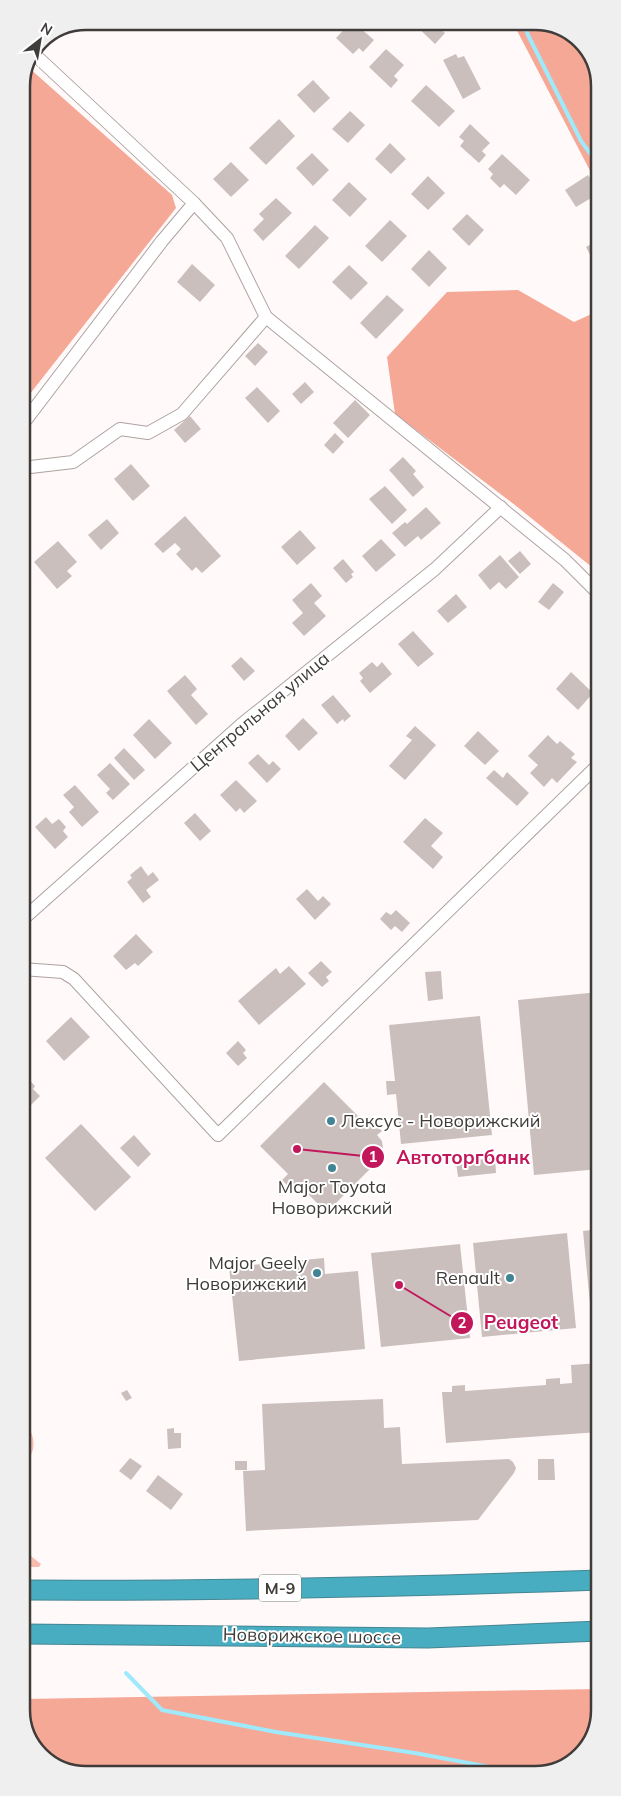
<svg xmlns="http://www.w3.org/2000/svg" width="621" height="1796" viewBox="0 0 621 1796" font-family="Mulish,sans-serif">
<rect width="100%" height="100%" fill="#fffaf9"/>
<g fill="#f8bbad">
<path d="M23,1421C36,1433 38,1453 23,1465Z"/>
<polygon points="23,1544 32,1557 41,1564 39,1567 23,1567"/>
</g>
<g fill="#f6a896">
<polygon points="512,21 539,21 577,37 598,70 598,186"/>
<polygon points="28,67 172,195 176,208 22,404 21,82"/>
<polygon points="518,290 574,322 598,311 598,572 515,505 395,414 387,357 447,292"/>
<polygon points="600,1689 600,1710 586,1750 551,1773 82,1775 44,1759 23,1726 23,1699"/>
</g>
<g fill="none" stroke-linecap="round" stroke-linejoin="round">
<g stroke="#9ee9fb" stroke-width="4">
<polyline points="523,21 528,35 581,141 598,164"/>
<polyline points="126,1673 162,1710 276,1732 415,1753 522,1773"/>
</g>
</g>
<g fill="#cbbfbd">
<polygon points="352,21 374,40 363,52 359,48 353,54 336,38"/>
<polygon points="411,21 446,21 439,28 445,33 435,44"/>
<polygon points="386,49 404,65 394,76 398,80 391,88 369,67"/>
<polygon points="456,54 458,58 464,56 481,89 463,99 443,60"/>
<polygon points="313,80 330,98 314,113 297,95"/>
<polygon points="426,85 455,111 439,127 411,101"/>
<polygon points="350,111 365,125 348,143 332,129"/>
<polygon points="279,119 295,136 266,165 249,148"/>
<polygon points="470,124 490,143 482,151 486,155 479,163 460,146 464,141 459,137"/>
<polygon points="390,143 406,159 391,174 375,159"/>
<polygon points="312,153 329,170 313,186 296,168"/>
<polygon points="502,154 530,180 516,195 504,184 500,188 490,178 493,174 488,169"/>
<polygon points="231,162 249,180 231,197 213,179"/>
<polygon points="588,175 598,190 598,194 576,207 565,190"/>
<polygon points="428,176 445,193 428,210 411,194"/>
<polygon points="349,182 367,199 350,217 332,200"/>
<polygon points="276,198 292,213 263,241 253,230 264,219 259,214"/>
<polygon points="467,214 484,230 469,246 452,229"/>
<polygon points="390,220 407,236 382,262 365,246"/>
<polygon points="315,225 329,238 299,269 285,256"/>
<polygon points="598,240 598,271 586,247"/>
<polygon points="429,250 447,268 429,287 411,269"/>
<polygon points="192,264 215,285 200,302 177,282"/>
<polygon points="349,265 368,283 351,300 332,282"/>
<polygon points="387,295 404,310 376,339 360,323"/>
<polygon points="258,343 268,352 255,366 245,356"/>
<polygon points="305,382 314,392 301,404 292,394"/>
<polygon points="257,387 280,411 268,423 245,398"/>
<polygon points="355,400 370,415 348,438 333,423"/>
<polygon points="190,416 201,429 185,443 174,430"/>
<polygon points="335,433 344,442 333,454 324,445"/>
<polygon points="403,457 416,471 413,474 424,487 413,497 389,470"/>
<polygon points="131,464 150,486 133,501 114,479"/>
<polygon points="385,486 407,510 392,524 369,499"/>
<polygon points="426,507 441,523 421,540 418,536 405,547 392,533 405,522 407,524"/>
<polygon points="185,516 221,556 202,573 196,567 192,571 176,554 181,549 175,543 163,553 154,544"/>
<polygon points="107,519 119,533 101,550 88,535"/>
<polygon points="300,530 316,548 297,565 281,547"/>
<polygon points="381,539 396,555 376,572 362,556"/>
<polygon points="58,541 77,562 67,571 72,576 57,589 34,562"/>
<polygon points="520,551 531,564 520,574 508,561"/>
<polygon points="500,555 519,577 506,589 499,582 490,590 478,575"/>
<polygon points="343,559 354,572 351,574 353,577 346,583 333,568"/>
<polygon points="311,583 322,596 314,603 326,616 304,636 292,623 303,613 292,600"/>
<polygon points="553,583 564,592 549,610 538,602"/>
<polygon points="456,594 467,607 448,623 437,611"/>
<polygon points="413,631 434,654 418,667 398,644"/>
<polygon points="241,657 255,671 244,681 231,666"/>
<polygon points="372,662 377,667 382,662 392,674 370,693 360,681 363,678 359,673"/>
<polygon points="571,672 593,693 578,710 556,689"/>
<polygon points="185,675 197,689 191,695 208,714 196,725 167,691"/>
<polygon points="333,695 351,716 344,722 343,719 337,724 321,705"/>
<polygon points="303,718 318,733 299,751 285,736"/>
<polygon points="149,719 172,743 155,759 133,735"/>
<polygon points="415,726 436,745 405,780 389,766 412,740 406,736"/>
<polygon points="478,731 499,751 485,765 464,746"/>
<polygon points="548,735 557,744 560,741 575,754 571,758 577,762 557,783 552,778 544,787 530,773 538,765 528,756"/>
<polygon points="124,748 145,770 134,780 114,758"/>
<polygon points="258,754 269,765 273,761 281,769 267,783 248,763"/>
<polygon points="110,763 130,784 113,800 106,793 110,789 97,775"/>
<polygon points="494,770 503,778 507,772 529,793 517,806 486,778"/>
<polygon points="236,780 257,801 244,813 240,808 236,812 220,795"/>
<polygon points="75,785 99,812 82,827 69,812 74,807 63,795"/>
<polygon points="195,813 211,831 200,841 184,823"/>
<polygon points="46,817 52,824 59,819 66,827 63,831 68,837 55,849 35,827"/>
<polygon points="425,818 443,833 431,846 443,857 433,869 403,842"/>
<polygon points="141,866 148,876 153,872 159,880 146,890 151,897 143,903 127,882 132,878 130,875"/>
<polygon points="307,889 318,901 323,896 331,904 315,920 296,899"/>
<polygon points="396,910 410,923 402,932 395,926 391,930 380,919 386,912 391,915"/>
<polygon points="136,934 153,952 138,966 135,963 126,970 113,956"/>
<polygon points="321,961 332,972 326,977 329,981 322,987 308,973"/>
<polygon points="289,966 306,984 259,1025 238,1001 276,968 280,974"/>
<polygon points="441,971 443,999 428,1001 425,972"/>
<polygon points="599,992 599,1169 534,1175 518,1000"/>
<polygon points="480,1016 492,1135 401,1144 396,1094 387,1095 386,1081 395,1081 389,1025"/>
<polygon points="71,1017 90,1037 64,1061 46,1041"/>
<polygon points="238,1041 246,1050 243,1053 247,1058 238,1066 226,1053"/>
<polygon points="23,1073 35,1086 33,1089 40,1096 23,1113"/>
<polygon points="324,1082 366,1124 370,1120 382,1131 377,1135 382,1141 384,1155 333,1206 318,1204 299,1185 293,1191 282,1180 288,1174 260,1146"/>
<polygon points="81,1124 131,1177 95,1211 45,1158"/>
<polygon points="134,1135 151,1154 138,1167 120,1148"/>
<polygon points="495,1158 496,1173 458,1177 456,1162"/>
<polygon points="599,1229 599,1324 592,1325 583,1231"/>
<polygon points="567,1233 576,1328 482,1337 473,1243"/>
<polygon points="460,1244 470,1338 381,1347 371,1253"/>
<polygon points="324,1258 325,1274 358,1271 365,1349 239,1361 229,1267"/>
<polygon points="599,1363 599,1432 446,1443 442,1392 452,1392 452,1386 465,1385 465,1391 546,1385 546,1379 560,1378 560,1384 572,1383 571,1365"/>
<polygon points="127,1390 132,1398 126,1401 121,1393"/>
<polygon points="383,1399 384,1428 400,1427 402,1464 509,1459 513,1462 516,1468 514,1473 478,1520 246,1531 243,1471 265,1470 262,1404"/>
<polygon points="174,1428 174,1433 181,1433 181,1448 168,1449 167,1429"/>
<polygon points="130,1458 142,1466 131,1480 119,1471"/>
<polygon points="538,1459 554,1459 555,1480 538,1480"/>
<rect x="235" y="1461" width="12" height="9"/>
<polygon points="158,1475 183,1494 171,1510 146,1491"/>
</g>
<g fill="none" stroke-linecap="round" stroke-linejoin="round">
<g stroke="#ada2a0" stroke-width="14">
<g id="minor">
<polyline points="34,54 194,203"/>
<polyline points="22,425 162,241 194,203 227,238 266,317 565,560 598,593"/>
<polyline points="22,468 73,462 120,429 148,433 182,414 266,317"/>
<polyline points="22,920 242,724 435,569 501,507"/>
<polyline points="22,969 63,972 74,979 218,1135 594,769"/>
</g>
</g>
<g stroke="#468592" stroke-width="21">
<g id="highway">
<path d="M23,1590C215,1591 408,1587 600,1580"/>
<polyline points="23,1634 428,1638 600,1631"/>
</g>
</g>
<use href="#minor" stroke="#fff" stroke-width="12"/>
<use href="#highway" stroke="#49adc2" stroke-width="19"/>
</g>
<g fill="#418494" stroke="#fff" stroke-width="2">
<circle cx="331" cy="1121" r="5"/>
<circle cx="332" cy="1168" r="5"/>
<circle cx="317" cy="1273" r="5"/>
<circle cx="510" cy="1278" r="5"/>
</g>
<g text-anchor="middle" stroke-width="4" stroke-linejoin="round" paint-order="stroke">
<rect fill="#fff" stroke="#797675" stroke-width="1" x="259" y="1574.5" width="42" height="27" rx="4"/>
<g font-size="16" font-weight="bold" fill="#403c3a">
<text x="280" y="1594">М-9</text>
</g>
<g font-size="18" fill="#403c3a" stroke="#fff">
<text transform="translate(260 712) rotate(-40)" y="6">Центральная улица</text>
<text transform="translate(312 1636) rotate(1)" y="6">Новорижское шоссе</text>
</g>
<g font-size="18" fill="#403c3a" stroke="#fff" text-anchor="end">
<text x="341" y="1127" text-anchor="start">Лексус - Новорижский</text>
<text x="332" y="1193" text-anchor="middle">Major Toyota<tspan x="332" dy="21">Новорижский</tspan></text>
<text x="307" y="1269">Major Geely<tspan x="307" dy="21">Новорижский</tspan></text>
<text x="500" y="1284">Renault</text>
</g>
</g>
<path d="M0 0H621V1796H0ZM86 30H535A56 56 0 0 1 591 86V1710A56 56 0 0 1 535 1766H86A56 56 0 0 1 30 1710V86A56 56 0 0 1 86 30Z" fill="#f0efef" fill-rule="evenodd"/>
<path fill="none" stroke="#403c3a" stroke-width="2.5" d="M86 30H535A56 56 0 0 1 591 86V1710A56 56 0 0 1 535 1766H86A56 56 0 0 1 30 1710V86A56 56 0 0 1 86 30Z"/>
<path fill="none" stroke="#c2185b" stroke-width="2" d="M297 1149L373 1157M399 1285L462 1323"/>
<g fill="#c2185b" stroke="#fff" stroke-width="2">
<circle cx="297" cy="1149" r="5"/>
<circle cx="399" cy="1285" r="5"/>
<circle cx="373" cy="1157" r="12"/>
<circle cx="462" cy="1323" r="12"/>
</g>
<g font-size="15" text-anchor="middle" font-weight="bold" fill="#fff">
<text x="373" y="1162">1</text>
<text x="462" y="1328">2</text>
</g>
<g font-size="19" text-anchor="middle" font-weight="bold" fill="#c2185b" stroke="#fff" stroke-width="4" stroke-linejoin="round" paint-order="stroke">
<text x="463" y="1164">Автоторгбанк</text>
<text x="521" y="1329">Peugeot</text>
</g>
<g transform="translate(40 40) rotate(31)" stroke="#ffffff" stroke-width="4" paint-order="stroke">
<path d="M0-4L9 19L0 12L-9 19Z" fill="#403c3a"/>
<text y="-8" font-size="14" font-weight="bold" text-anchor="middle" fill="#403c3a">N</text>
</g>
</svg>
